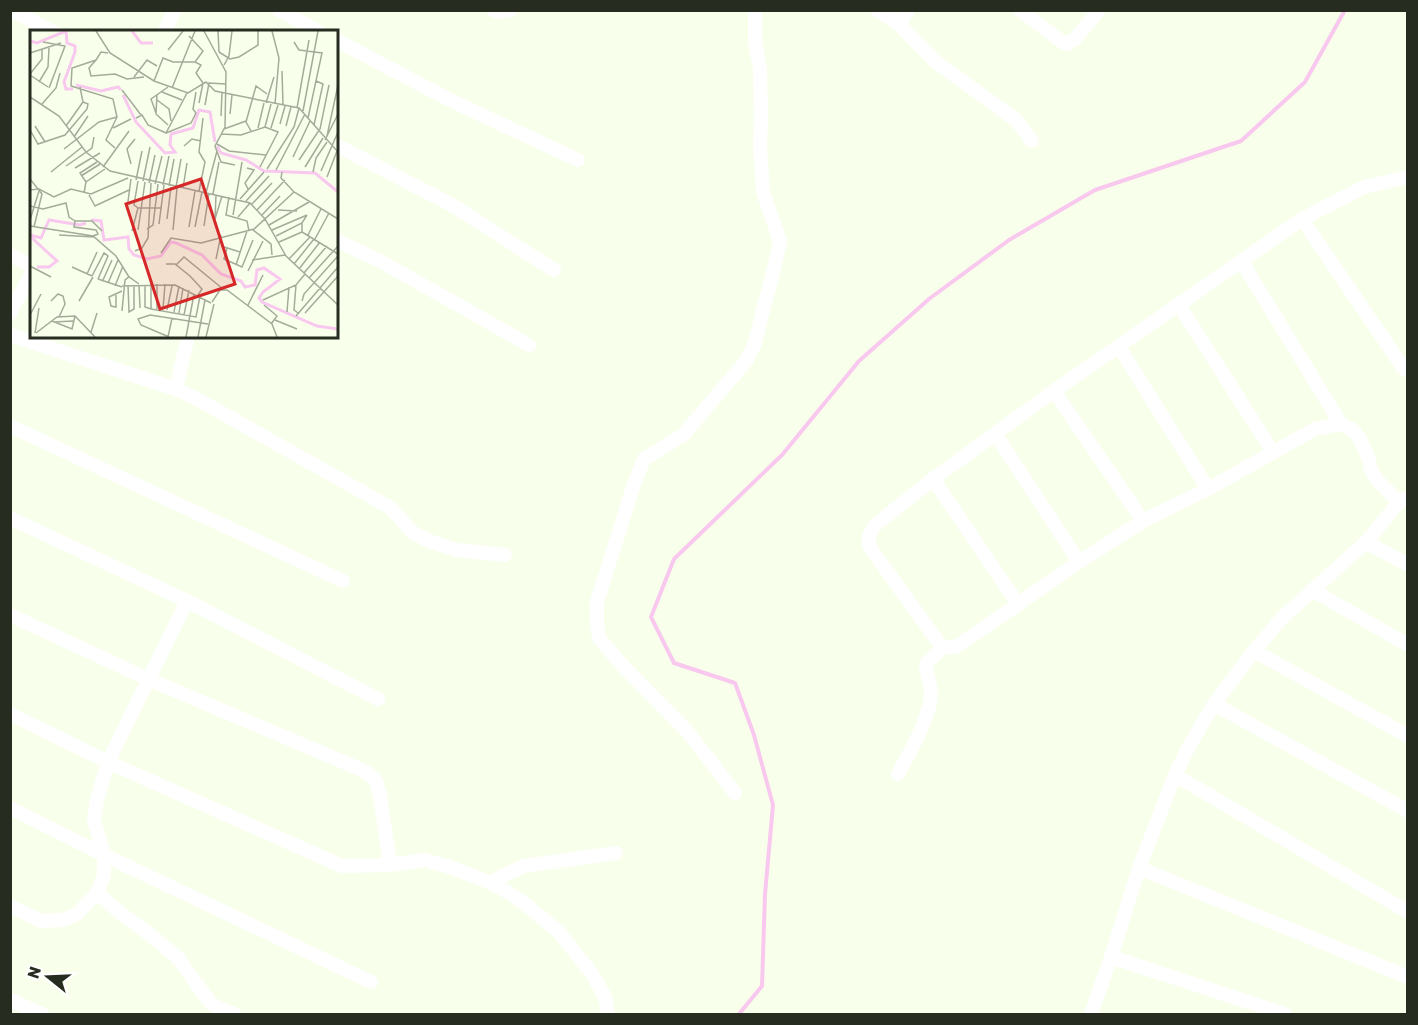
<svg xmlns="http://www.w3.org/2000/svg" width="1418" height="1025" viewBox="0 0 1418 1025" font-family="Rubik,sans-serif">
<rect width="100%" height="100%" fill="#f8ffeb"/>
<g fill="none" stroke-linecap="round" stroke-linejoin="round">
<polyline stroke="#f8c8ee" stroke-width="4" points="739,1014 762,986 765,894 773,805 754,735 735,683 674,663 651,617 674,559 782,455 859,361 929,299 1009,240 1095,190 1241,141 1305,82 1345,10"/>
<g stroke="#fff" stroke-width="14">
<polyline points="12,10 53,32"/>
<polyline points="279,10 319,32"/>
<polyline points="493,10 499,12 511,10"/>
<polyline points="877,10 899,24 936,62 1016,120 1032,141"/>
<polyline points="1020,10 1061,41 1067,44 1075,39 1099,10"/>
<polyline points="899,24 908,10"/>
<polyline points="164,32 175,10"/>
<polyline points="336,40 452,101 578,160"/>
<polyline points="336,145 452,205 554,270"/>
<polyline points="1302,219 1404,369"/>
<polyline points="336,240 382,262 529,345"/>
<polyline points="10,255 32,266"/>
<polyline points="1242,262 1341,424"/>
<polyline points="1179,305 1273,452"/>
<polyline points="10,313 32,273"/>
<polyline points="10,335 176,389 197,399 391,508 412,532 429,541 457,550 505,555"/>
<polyline points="1119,347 1208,489"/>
<polyline points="176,389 188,336"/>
<polyline points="1054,391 1143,521"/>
<polyline points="10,426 343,581"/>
<polyline points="996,435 1079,562"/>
<polyline points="933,479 1018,604"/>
<polyline points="1399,502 1377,480 1371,470 1369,460 1361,441 1353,430 1341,424 1315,429 1208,489 1143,521 1079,562 956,647 943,647 936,639 869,546 869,536 874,526 933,479 1054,391 1302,219 1364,187 1408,177"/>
<polyline points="10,518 187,601 378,699"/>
<polyline points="1366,542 1408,565"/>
<polyline points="1312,590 1408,645"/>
<polyline points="187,601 108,762 97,800 94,820 104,855 104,875 97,893 123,915 148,933 177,957 210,1002 219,1009 234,1014"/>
<polyline points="10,615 148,679 367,772 376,781 380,795 390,865"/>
<polyline points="1254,651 1408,736"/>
<polyline points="1214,704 1408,811"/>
<polyline points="10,714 108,762 342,866 390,865 424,860 450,867 491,883 506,891 525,904 559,932 592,974 605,997 608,1014"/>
<path d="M898,774C909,754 932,714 931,691C930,682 926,673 926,664L943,647"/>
<polyline points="1175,775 1408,912"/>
<polyline points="735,793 687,731 622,665 599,638 597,624 597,602 633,487 644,459 683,435 747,360 755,343 765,302 771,281 780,241 763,192 760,148 761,119 760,68 755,41 755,10"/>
<polyline points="10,808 104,855 371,982"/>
<polyline points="1139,868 1408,977"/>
<polyline points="491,883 506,874 524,866 616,853"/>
<polyline points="10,906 41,921 63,920 77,914 97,893"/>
<polyline points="1111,957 1285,1014"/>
<polyline points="10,1000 42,1014"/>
<polyline points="1091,1014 1111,957 1139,868 1175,775 1188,748 1214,704 1254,651 1282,618 1366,542 1399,502 1408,498"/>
</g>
</g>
<g transform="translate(30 30)">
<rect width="308" height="308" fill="#f8ffeb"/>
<path fill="none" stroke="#f8c8ee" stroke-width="3" d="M102,1L111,13H123M0,11L7,13L36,1L37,13L45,16V22L34,52L36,59H43M46,55L71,61L88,57L91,60M93,65L106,92L135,123L145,122L140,115L141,104L163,98L169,80L180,82L185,112M187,116L191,123L216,130L234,141L285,143L308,162M61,190L71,191L74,210L98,207L99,219L104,225L117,229L131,226L141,212L146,213L172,225L191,244L211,251L215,257L225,255L227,240L234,238L250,249L233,262L229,268L232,272L287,296L308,299M0,205L11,208L19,190L50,195L56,193M2,208L27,231L19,237H7"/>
<path fill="none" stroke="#a4ab9a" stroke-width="1.5" d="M66,1L80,23L124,51L158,63L176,52L185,61L269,78L308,122M174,1L196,42L195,97L185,116L191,132L205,135M188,1L189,22M242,1L249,28L245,74M159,6L173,21L165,32L171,35L166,43L173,53L169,73M13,12L35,16L19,58M264,12L269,20L292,23L278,88M138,20L153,1M189,22L200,29L209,27L228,15V1M0,23L31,13M78,23L71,22L66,30L42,38L41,56L83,69L87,87L76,110L85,118M66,30L59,38L61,46L85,44L97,49L114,47M194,35L199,26L202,1M252,41L253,75M0,44L12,29V20M0,45L18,57M104,47L117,30L127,36M124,51L133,28L143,32H165M9,52L18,37L19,18M142,58L165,1M92,60L111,85M132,62L152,70M127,64L126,84L138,95M0,67L29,86L56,122L80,141L220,173L235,189L256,226L308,275M127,70L139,79L141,91M236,73L244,47M12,74L26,58L30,43M175,75L179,53L196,54M267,78L279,10M273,81L288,1M126,83L121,69L138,57M200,84L202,65M191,86L192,62M106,88L112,85L118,95L136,103L157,63M250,94L255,76M284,95L293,54L286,51M5,96L15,112M36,96L53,72L50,57M256,96L261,77M235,97L241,74M83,98L101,89M228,98L234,73M241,98L248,75M194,99L216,91M0,100L8,114L35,105L57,79L58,74L53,72M221,101L216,92L226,56L237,64M136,103L161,93L166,83L163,79L166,62M191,104L211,105L235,97L248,102L230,137M297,106L308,55M44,107L58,86M295,110L308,84M187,114L199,121L236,125M154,116L162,109L171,111M34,119L69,92L87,87M263,127L280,91M269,130L290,99L299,55M101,134L97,119L105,109M36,136L62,118L64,107M73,137L99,101M275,137L293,108M45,138L70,123M217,138L224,140L215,153L218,159M237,139L264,97L269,78M246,140L275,84M291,141L308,102M21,142L52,117M252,142L251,148L264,162L308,189M283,142L286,128L297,112M51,146L70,134M297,147L307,121M0,149L12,164L4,197M106,150L112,121M108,151L104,175L108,178M113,151L120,117M56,152L50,143L67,132M119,153L125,125M125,154L132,126M133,155L139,126M139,156L144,129M146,157L151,129M153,158L157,133M0,160L9,159L24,167L41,159L61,164L98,148M169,161L175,132L169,122L173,88M54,163L56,152L75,139M176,163L187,121M183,164L189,132M59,165L65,176L99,160M186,165L185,189L192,166M199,167L196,185L217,191L219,201M210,169L234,142M216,171L239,146M221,175L242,153M0,176L13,179L36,173L39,187L45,191M97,179L101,149M227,180L255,150M248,180L267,181M203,185L212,132M232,185L250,166M208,187L220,173M137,189L141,157M0,190L9,161M272,193V202L308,224M129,194L134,155M239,195L279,172M0,196L63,206L86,226L99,247M174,196L179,163M159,197L165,161M165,197L172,162M117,199L123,195L128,154M108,200L115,152M143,200L147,158M223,200L241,214L242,225M242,200L277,185M102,201L108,178H132M29,205L64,207M278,205L291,179M63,206L68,204L66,200L44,197L45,191H62L72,201M246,206L272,193L277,185M285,209L299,183M249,212L272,202M191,216L210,222M197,218L194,229L212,237L223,210M105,221L112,218L118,208L121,153M131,223L141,208L171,213L224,199L264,162M186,229L191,205M259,229L280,207M222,230L255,225M136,234H145L160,246L172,259L168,265M264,234L284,209M146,235L154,227L193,259M206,235L217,201M0,236L21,247M42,237L62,246M269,239L290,212M218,241L233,211M274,243L297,216M57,244L67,222M62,246L74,223L78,226L68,249M279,248L308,216M68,249L92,257M73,250L82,230M78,253L88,230M98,255L99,282L104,279V255M109,255L110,278M115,255V277L121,279L166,287L170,266M266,255L264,280L268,283M85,256L93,236M92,256L145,255L181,273M86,265V277L81,276L79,267L92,261M233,270L266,255L275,244M21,271L28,264L33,266L35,274L29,287M49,271L63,247M272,271L274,264L308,226M182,272L190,260H197L242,294L247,307M218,275L233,245M234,275L247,286L241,294M121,279V254M127,279V254M133,279L135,254M137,280L142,256M92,281L95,250L99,247L109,254M144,282L149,256M257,282L259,257M149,283L153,258M275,283L308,246M0,285L11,264M154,285L159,260M266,286L308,237M245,290L267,299M22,291L42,299L45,286M24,292L43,291M61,302L67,283M5,303L9,278M6,303L27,287L45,286L65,307M138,307L142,288M139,307L111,295L108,289L120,285L178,294M156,307L164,264M168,307L175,270M176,307L184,274"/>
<path fill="#d62828" fill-opacity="0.15" stroke="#d62828" stroke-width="3" d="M171,149L205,254L130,279L96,174Z"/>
<rect width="308" height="308" fill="none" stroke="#272c20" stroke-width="3"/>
</g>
<rect width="1418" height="1025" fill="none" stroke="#272c20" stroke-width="24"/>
<g transform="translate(48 977) rotate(288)" stroke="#ffffff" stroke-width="4.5" paint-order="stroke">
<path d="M0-4.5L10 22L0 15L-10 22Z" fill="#272c20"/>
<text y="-9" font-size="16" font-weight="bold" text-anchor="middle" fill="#272c20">N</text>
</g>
</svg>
